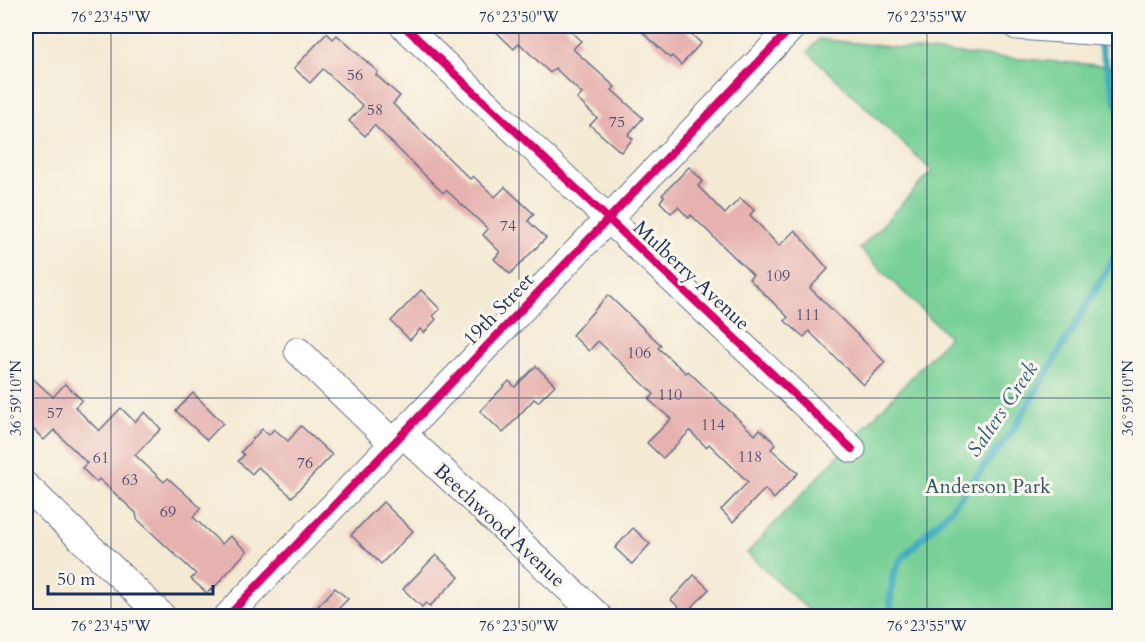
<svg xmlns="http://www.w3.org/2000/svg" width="1145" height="642" viewBox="0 0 1145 642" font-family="Cardo,serif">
<rect width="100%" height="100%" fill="#fbf7ec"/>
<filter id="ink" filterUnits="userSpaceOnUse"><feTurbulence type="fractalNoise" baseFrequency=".0167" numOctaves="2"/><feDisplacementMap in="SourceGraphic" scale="12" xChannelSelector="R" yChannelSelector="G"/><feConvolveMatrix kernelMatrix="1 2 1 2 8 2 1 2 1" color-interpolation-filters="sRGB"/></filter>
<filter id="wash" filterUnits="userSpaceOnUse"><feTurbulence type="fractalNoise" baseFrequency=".008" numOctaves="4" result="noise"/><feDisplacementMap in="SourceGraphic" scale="24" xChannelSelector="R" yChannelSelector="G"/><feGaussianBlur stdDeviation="1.35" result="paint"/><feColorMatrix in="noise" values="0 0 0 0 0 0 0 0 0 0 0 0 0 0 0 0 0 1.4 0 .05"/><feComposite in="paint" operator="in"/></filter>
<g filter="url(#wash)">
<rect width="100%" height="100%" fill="#f4ead4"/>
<polygon fill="#77d095" stroke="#49807a" stroke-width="1.5" points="819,39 927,51 1119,67 1119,616 815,616 747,553 949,337 860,249 932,171 808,52"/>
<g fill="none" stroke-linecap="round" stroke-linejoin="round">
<g stroke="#40acbf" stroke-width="7">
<polyline points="1098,37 1120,113"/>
<polyline points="893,616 890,603 893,576 900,560 951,509 1015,427 1092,296 1115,255 1120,240"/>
</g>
</g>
<g id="blocks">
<g fill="#e6b1af">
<polygon points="490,26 565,26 581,41 573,49 615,87 612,90 643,118 628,135 633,139 621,152 590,125 597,118 577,99 582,94 555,68 550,73 519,43 514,49"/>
<polygon points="636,26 682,26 701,43 681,65 672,56 670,58"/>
<polygon points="327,33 333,39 337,35 378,72 376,75 400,96 393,104 470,179 473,176 495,197 505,187 534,214 528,221 546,238 510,274 494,259 500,252 483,235 488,229 446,190 443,193 374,125 365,136 349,121 363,106 323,69 310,83 294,68"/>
<polygon points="689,167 703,181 698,186 725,214 740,198 754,210 750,215 779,246 795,230 828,269 810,288 885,362 863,385 809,331 804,337 785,321 788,317 749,279 753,275 691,215 689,218 678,207 671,213 660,202 664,196 662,195"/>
<polygon points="421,290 440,309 433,316 436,319 424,333 420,329 410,340 391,321"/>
<polygon points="608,295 661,345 658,348 686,373 688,371 755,435 760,429 776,444 771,449 798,473 774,499 765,489 733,522 721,510 748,482 709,444 706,447 690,431 663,458 647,443 671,419 649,400 654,394 598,341 589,351 572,335"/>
<polygon points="536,366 555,385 538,402 534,399 503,433 480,411 509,381 515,387"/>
<polygon points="26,372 53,397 65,384 82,400 75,407 99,431 121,408 135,422 145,412 161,429 135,455 164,482 168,478 201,508 193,517 222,544 230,536 247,551 212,590 211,589 207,593 191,579 196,574 137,519 136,513 99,479 96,482 82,468 87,463 54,430 44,440 26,422"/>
<polygon points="193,393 223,423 207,440 176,411"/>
<polygon points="301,426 332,455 292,497 258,467 252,474 238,461 244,455 241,452 262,429 269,435 274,429 288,441"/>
<polygon points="383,502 413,531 381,564 351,535"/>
<polygon points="633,528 650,544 632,564 615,548"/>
<polygon points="436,555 459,577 430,606 426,603 422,607 403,589"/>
<polygon points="694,575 709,589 686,614 671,600"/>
<polygon points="335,588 348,599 331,616 309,616"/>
</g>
</g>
</g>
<g filter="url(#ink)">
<use href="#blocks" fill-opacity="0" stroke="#677087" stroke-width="1.5"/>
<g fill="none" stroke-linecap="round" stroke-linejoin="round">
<g stroke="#677087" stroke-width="29">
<g id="minor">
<polyline points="404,26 852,449"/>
<polyline points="1017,26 1120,33"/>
<polyline points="298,351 393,443"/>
<polyline points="402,433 598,616"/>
<polyline points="26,486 162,616"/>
<polyline points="228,616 793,26"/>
</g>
</g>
<use href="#minor" stroke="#fff" stroke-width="27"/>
<g stroke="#fbf7ec" stroke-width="11">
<g id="cycleway">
<polyline points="404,26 852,449"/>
<polyline points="228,616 793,26"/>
</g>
</g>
<use href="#cycleway" stroke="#d6006c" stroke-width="8"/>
</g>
</g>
<path fill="none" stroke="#1b2f5e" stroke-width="1.5" stroke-opacity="0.45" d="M111,26V616M519,26V616M927,26V616M26,398H1120"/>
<g text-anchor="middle" stroke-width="6" stroke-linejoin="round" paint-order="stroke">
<g font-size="16" fill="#4e5072">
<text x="355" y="80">56</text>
<text x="375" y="115">58</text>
<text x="617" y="127">75</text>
<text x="508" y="231">74</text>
<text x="778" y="281">109</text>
<text x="808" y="320">111</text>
<text x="639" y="358">106</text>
<text x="670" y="400">110</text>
<text x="55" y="418">57</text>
<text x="713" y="430">114</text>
<text x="750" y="462">118</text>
<text x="101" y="463">61</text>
<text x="305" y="468">76</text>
<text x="130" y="485">63</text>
<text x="168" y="517">69</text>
</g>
<g font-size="20" fill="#1b2f5e" stroke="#fbf7ec">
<text transform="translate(692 275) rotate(43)" y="7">Mulberry Avenue</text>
<text transform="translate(498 309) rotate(-46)" y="7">19th Street</text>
<text transform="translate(500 525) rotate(43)" y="7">Beechwood Avenue</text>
</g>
<g font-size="20" fill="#32576c" stroke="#fbf7ec">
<text x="988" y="493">Anderson Park</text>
</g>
<g font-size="21" font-style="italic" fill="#285b80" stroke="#fbf7ec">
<text transform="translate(1002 409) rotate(-56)" y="7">Salters Creek</text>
</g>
</g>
<rect width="1145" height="642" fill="none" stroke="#fbf7ec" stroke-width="66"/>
<path d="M48 585v9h165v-9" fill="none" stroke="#1b2f5e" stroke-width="3"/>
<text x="57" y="585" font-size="18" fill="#1b2f5e" stroke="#fbf7ec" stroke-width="4.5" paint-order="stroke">50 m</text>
<rect x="33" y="33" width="1079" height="576" fill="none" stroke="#1b2f5e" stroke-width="2"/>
<g font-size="15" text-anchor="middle" fill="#1b2f5e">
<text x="111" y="22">76°23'45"W</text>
<text x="519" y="22">76°23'50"W</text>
<text x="927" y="22">76°23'55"W</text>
<text transform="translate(1128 398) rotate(-90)" y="5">36°59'10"N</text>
<text transform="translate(16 398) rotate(-90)" y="5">36°59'10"N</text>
<text x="111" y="631">76°23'45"W</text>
<text x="519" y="631">76°23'50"W</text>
<text x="927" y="631">76°23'55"W</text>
</g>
</svg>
